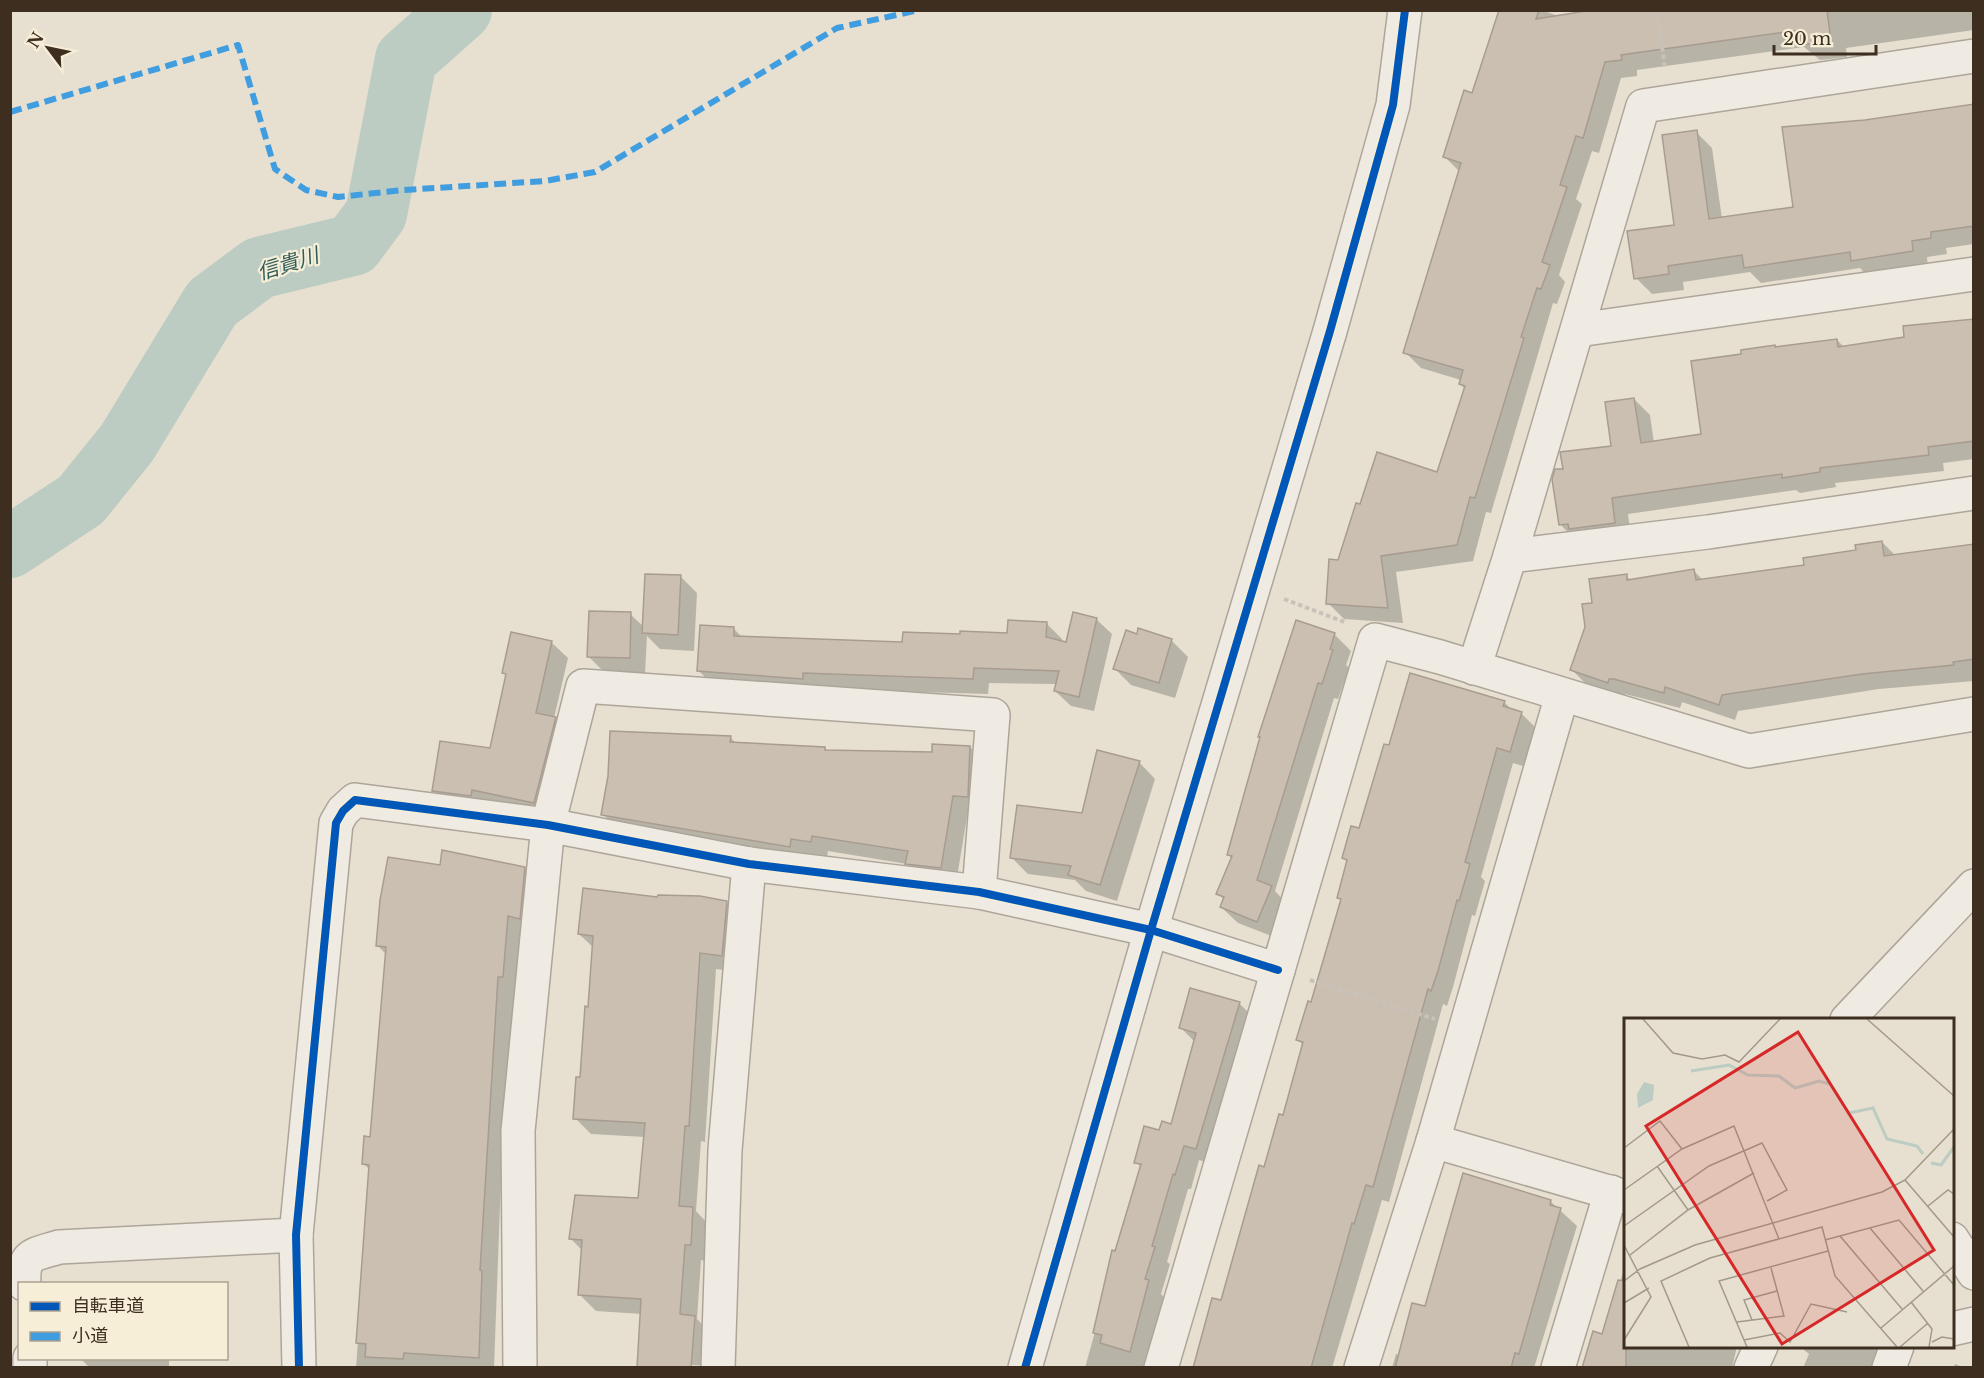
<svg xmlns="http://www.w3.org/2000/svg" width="1984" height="1378" viewBox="0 0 1984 1378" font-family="'Libre Baskerville','Noto Sans JP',serif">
<rect width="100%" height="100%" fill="#e7e0d1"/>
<g fill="#0003">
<polygon points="1501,10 1541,10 1561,17 1602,10 1974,10 1974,30 1846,48 1847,57 1820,60 1804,47 1637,70 1637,76 1621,78 1599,153 1592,151 1576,199 1582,204 1559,275 1565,282 1557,304 1553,303 1491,513 1486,512 1473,561 1396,572 1403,623 1344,619 1328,603 1339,561 1361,506 1438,473 1465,389 1460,384 1461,380 1421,368 1405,352 1460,172 1445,157 1473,95"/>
<polygon points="1974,106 1974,244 1946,248 1947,254 1927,257 1928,267 1868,277 1860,268 1761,283 1750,272 1683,282 1684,290 1652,294 1636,278 1676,226 1696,132 1712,148 1722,219 1794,208 1866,121"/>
<polygon points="1974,321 1974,459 1943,463 1944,471 1835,483 1836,487 1800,493 1796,490 1628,514 1631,538 1576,541 1560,524 1564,470 1613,447 1634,399 1650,415 1654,443 1702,436 1777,349 1837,340 1844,347 1906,339"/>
<polygon points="1882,542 1896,556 1974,544 1974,681 1879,689 1738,711 1735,720 1682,702 1680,708 1625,694 1624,699 1588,686 1572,670 1593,604 1626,576 1632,581 1693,570 1704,581 1805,566"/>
<polygon points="681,577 697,593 694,651 660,649 647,636 645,674 605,673 589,657 630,614 644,627"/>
<polygon points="1096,619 1112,634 1094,711 1071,706 1055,691 1057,684 989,683 988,694 714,686 699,671 734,629 743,638 903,643 1009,635 1046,623 1062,639 1062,643 1067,644"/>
<polygon points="1334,634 1351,651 1346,665 1349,668 1338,699 1334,698 1275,891 1287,904 1274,937 1238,923 1221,907 1224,900 1218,893 1233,859 1228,855"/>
<polygon points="1171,640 1188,657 1175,698 1131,685 1115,669"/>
<polygon points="551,642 568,658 554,718 571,735 550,818 449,807 433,790 492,750 507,676 504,672"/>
<polygon points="1504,702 1512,710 1521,713 1537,729 1526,767 1513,763 1481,877 1485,881 1475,916 1472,915 1453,987 1447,1006 1443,1004 1389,1202 1382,1200 1332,1368 1195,1368 1223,1302 1284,1117 1304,1046 1297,1039 1312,1003 1342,901 1339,898 1348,862 1344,858 1360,830 1390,747"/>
<polygon points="730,737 737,744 825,748 828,752 933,754 970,747 985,763 983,812 968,811 956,883 923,879 907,864 828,851 827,857 807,854 805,862 618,830 603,814"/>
<polygon points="1139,762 1155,779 1117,901 1086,891 1075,880 1028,874 1012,858 1083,814"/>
<polygon points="441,867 524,868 541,885 519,993 514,993 508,1103 506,1103 501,1178 494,1368 356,1368 370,1170 364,1164 371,1138 387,955 378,946"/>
<polygon points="659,898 726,902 743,918 738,972 716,969 705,1142 701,1141 696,1211 709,1225 707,1261 701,1260 697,1319 711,1333 709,1366 656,1363 642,1314 596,1311 580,1295 583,1251 571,1239 639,1200 645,1137 591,1134 575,1118 582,1079 594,948 579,934"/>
<polygon points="1239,1003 1255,1019 1212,1164 1199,1160 1191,1189 1188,1189 1167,1262 1170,1264 1161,1294 1164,1297 1146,1367 1085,1368 1105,1295 1102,1293 1141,1167 1136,1162 1160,1132 1172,1126 1195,1042 1180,1027"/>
<polygon points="1550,1201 1577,1226 1534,1368 1392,1368 1396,1354 1400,1355 1426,1308"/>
<polygon points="1626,1263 1626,1346 1737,1346 1732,1368 1584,1368 1603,1336"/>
<polygon points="1805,1346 1883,1346 1879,1368 1803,1368 1809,1354 1804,1350"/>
<polygon points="80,1358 169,1358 169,1368 90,1368"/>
<polygon points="1955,1364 1965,1368 1954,1368"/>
</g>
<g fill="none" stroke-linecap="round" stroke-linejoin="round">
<polyline stroke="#bcccc2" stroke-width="62" points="10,547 81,500 127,443 212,303 259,268 353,245 376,214 406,59 461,10"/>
</g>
<g fill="#cbbfb2" stroke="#a89c90" stroke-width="1.5">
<polygon points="1499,10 1539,10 1536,19 1592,10 1827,10 1831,41 1802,45 1800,30 1621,55 1622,60 1605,62 1583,138 1576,136 1560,185 1567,187 1542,262 1550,265 1541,289 1537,288 1521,337 1524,338 1475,498 1470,497 1457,545 1381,556 1388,608 1326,604 1329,559 1338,560 1356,503 1360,504 1377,452 1437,472 1465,386 1459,384 1463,370 1403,353 1461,163 1443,157 1464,90 1472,93"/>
<polygon points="1974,104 1974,226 1931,232 1931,238 1912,241 1913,251 1851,261 1850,252 1744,268 1742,255 1668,266 1669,274 1634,279 1627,231 1674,225 1662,135 1697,130 1709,219 1793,207 1782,127 1865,120"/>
<polygon points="1974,319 1974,441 1928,447 1929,455 1820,468 1820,472 1782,478 1782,474 1612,498 1615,523 1569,529 1568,524 1559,525 1552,479 1555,469 1563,469 1560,452 1611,446 1605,402 1634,398 1641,443 1701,434 1691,361 1741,354 1741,350 1775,345 1775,347 1837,339 1838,347 1904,337 1903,326"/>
<polygon points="1882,541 1884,556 1974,544 1974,659 1953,662 1954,665 1862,674 1722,695 1719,705 1665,687 1664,693 1614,679 1609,679 1608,683 1570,670 1585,627 1582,604 1592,603 1589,579 1627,574 1627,580 1694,569 1696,580 1804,565 1803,558 1856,550 1855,545"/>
<polygon points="645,574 681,575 678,635 642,633"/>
<polygon points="589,611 631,612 630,658 587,657"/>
<polygon points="1073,612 1097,618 1079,697 1054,691 1059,671 974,668 973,679 803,673 803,679 697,671 700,625 734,627 734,636 902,642 903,632 960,634 960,631 1007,633 1008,620 1047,622 1046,637 1066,642"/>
<polygon points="1296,620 1335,633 1330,649 1333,650 1322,684 1318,683 1257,880 1272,886 1257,922 1220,907 1224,897 1216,894 1232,856 1227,855 1260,737 1258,737"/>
<polygon points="1138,628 1172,639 1159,683 1113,669 1126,630 1137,634"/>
<polygon points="511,632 552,641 536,713 556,717 534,803 472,790 471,796 432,791 440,741 490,748 506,674 502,673"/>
<polygon points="1410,673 1505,701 1503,706 1522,712 1510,752 1497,748 1465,862 1470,864 1459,901 1457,900 1438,971 1431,991 1428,989 1373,1187 1366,1185 1354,1224 1352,1223 1311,1368 1193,1368 1212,1298 1221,1300 1259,1165 1264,1167 1279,1114 1283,1115 1303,1042 1296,1040 1308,1001 1311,1002 1341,899 1337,898 1347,860 1342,858 1351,826 1359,828 1384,744 1389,745"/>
<polygon points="610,731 731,736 730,742 825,747 825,750 932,752 932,744 970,746 968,797 953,796 941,868 905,864 908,851 812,836 811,842 791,839 790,847 601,815 608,776"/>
<polygon points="1097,750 1140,761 1100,885 1068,875 1071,866 1010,858 1017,805 1082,813"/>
<polygon points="442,850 525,867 520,919 508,916 503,977 498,977 480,1270 482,1271 479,1358 404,1353 403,1359 365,1357 366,1344 356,1343 369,1165 362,1164 364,1136 370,1137 386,947 376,946 380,900 388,857 440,865"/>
<polygon points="583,888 657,897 658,895 700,896 727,901 722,956 700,953 689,1126 685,1126 679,1206 693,1207 691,1245 685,1245 680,1314 695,1316 691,1368 637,1368 641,1299 578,1295 582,1240 569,1239 575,1195 638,1198 645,1123 573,1119 576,1077 580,1077 585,1006 588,1007 593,936 578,934"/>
<polygon points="1190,988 1240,1002 1196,1149 1184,1146 1175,1175 1173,1174 1152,1246 1155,1247 1145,1279 1149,1280 1130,1352 1100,1343 1102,1335 1093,1333 1112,1250 1115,1251 1141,1164 1134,1163 1144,1126 1159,1130 1162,1121 1171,1124 1196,1033 1179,1028"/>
<polygon points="1463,1173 1551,1200 1550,1205 1561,1208 1519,1354 1515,1353 1511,1368 1395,1368 1412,1303 1425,1306"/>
<polygon points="1618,1280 1626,1281 1626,1368 1582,1368 1593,1331 1602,1334"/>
</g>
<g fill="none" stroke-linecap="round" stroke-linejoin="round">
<g stroke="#ada599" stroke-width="36">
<g id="minor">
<polyline points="1578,330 1974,274"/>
<polyline points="1510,556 1708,532 1974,493"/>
<polyline points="1474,668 1510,556 1643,106 1974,56"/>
<polyline points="1847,1020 1974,886"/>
<polyline points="1433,1141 1626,1197"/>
<polyline points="1952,1239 1974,1273"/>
<path d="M24,1284C22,1253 34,1255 59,1247L296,1235"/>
<polyline points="1952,1329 1974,1324"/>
<polyline points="30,1358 30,1368"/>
<polyline points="299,1368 296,1235 336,823 343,811 355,800 548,825 749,864 979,892 1151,930 1278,970"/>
<polyline points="520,1368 518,1131 548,825 583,686 993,715 979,892"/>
<polyline points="718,1368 725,1150 749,864"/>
<polyline points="1025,1368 1151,930 1330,331 1393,105 1405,10"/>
<polyline points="1161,1368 1375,640 1440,657 1749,751 1974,714"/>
<polyline points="1361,1368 1433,1141 1562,695"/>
<polyline points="1558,1368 1611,1192"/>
<polyline points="1751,1368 1761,1346"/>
<polyline points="1889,1368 1897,1346"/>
</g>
</g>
<g stroke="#c8c2b9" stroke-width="4" stroke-dasharray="4.5 3" stroke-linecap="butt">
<polyline points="1657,10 1665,69"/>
<polyline points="1284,599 1347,623"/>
<polyline points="1310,980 1435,1019"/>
</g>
<use href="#minor" stroke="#efebe3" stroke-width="33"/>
<polyline stroke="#3f9de0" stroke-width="6" stroke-dasharray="12 6" stroke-linecap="butt" points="10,112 238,45 275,169 306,190 338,197 404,190 545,181 595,172 837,28 919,10"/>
<g stroke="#f7eed8" stroke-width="11">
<g id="cycleway">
<polyline points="299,1368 296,1235 336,823 343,811 355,800 548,825 749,864 979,892 1151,930 1278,970"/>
<polyline points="1025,1368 1151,930 1330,331 1393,105 1405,10"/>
</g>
</g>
<use href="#cycleway" stroke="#0057b8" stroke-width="8"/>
</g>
<g text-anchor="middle" stroke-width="4.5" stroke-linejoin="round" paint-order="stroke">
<g font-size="21" font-style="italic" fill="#2f5d5a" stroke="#f7eed8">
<text transform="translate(288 264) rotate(-17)" y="7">信貴川</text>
</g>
</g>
<g transform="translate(1624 1018)">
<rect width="330" height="330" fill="#e7e0d1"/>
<path d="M20,64L30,67L29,82L14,90L13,76Z" fill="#bcccc2"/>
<path fill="none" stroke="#bcccc2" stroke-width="3" d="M67,53L105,47L124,57L155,58L171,70L195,63L206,66L225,95L249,90L263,121L293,128L299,136M307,145L317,147L330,129"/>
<path fill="none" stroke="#a3998a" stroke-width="1.5" d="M19,1L49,35L78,41L101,37L115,44L156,1M243,1L330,78M0,130L36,103L58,131M33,148L64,192M281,162L330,111M0,172L58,131L110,108L155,221M304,188L324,172L330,176M0,208L85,148L138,125L163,172L143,183M246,210L299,273M216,218L278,291M201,222L275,202L330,267M0,227L27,279L0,322M6,237L64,192L130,155M0,263L16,251L71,227L258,174L281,162L330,219M287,284L308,311L305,329M0,285L25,270M128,302L120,282L153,273M113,304L160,298L147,250M257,310L330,248M120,322L156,315L166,324L187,286L223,294M308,324L318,319L330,321M65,329L37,263L86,240L198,209L211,258L273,329M123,329L95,263L204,233M276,329L304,305"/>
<path fill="#d62828" fill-opacity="0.15" stroke="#d62828" stroke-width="3" d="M174,14L310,232L158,326L22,108Z"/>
<rect width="330" height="330" fill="none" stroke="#3d2e20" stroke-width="3"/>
</g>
<rect width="1984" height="1378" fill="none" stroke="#3d2e20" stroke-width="24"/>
<rect x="18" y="1282" width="210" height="78" fill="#f7eed8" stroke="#ada18e" stroke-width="1.5"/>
<rect x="30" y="1302" width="30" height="9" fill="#0057b8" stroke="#ada18e" stroke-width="1.5"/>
<text x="72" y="1312" font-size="18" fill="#3d2e20">自転車道</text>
<rect x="30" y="1332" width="30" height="9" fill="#3f9de0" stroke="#ada18e" stroke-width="1.5"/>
<text x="72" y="1342" font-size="18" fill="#3d2e20">小道</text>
<g transform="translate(48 48) rotate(302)" stroke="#f7eed8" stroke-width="4.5" paint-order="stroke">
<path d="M0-4.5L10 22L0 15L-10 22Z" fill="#3d2e20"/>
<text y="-9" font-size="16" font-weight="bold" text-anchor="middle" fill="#3d2e20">N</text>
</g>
<path d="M1774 45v9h102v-9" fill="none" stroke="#3d2e20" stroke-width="3"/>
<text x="1783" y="45" font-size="18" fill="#3d2e20" stroke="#f7eed8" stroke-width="4.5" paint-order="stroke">20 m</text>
</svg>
